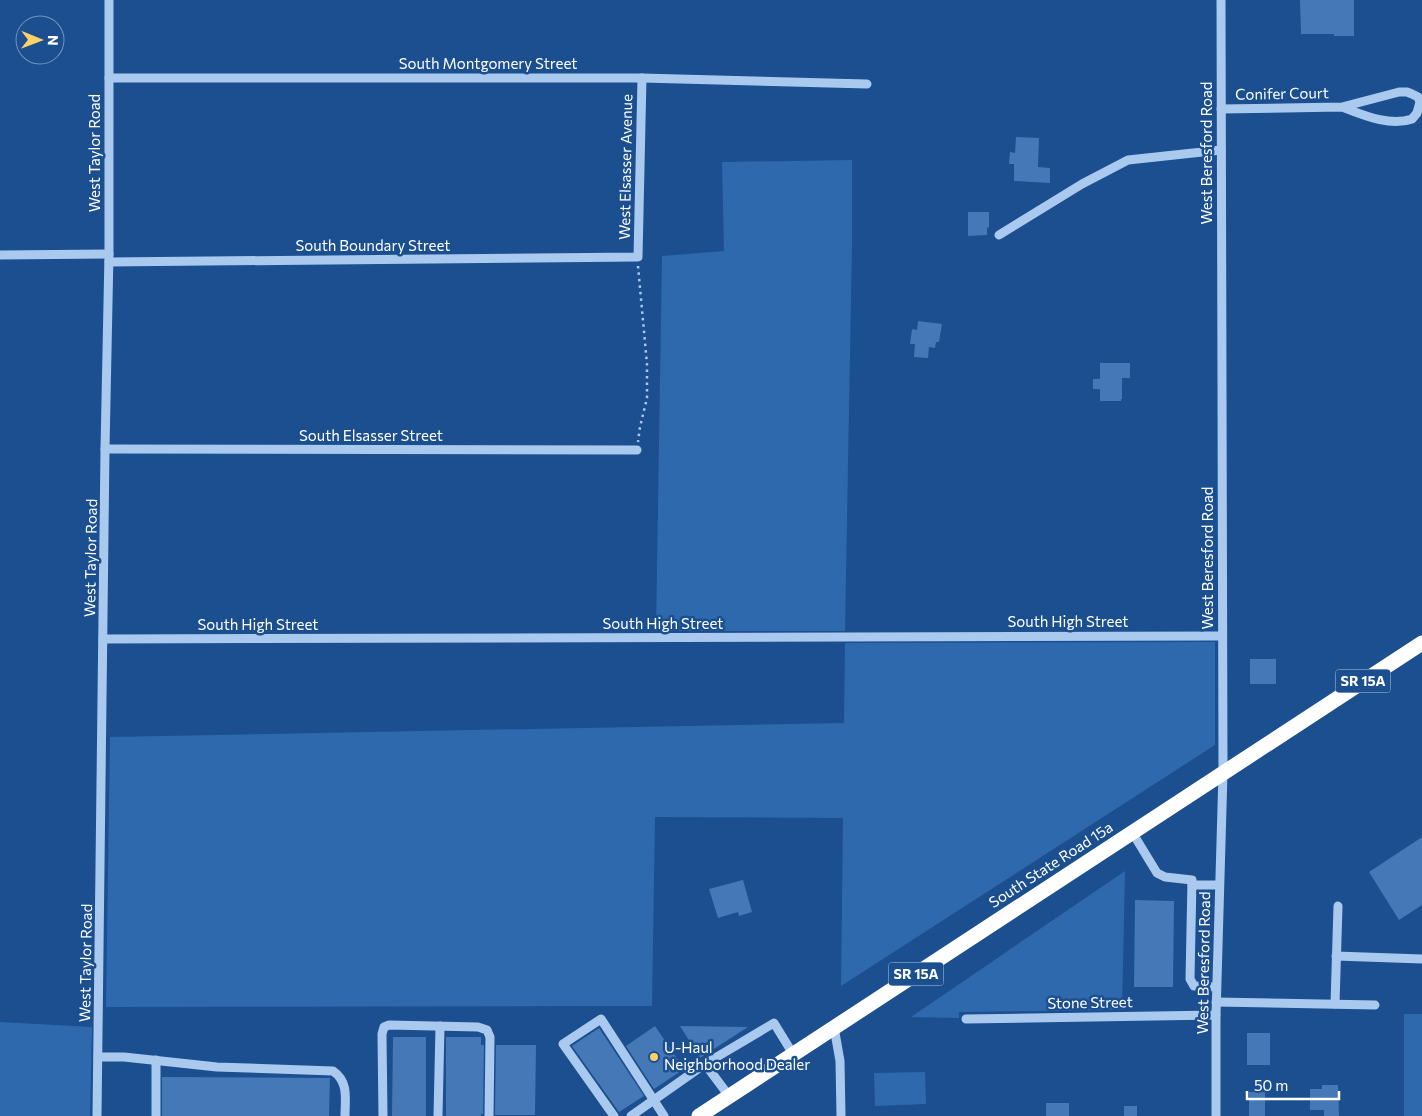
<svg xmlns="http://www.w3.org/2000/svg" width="1422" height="1116" viewBox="0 0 1422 1116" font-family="Commissioner,sans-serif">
<rect width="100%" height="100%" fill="#1b4f8f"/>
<g fill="#2e69ad">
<polygon points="852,160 852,243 845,631 656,631 662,256 724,251 722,162"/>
<polygon points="1215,642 1215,745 841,986 843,818 655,817 652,1006 106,1007 110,737 844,723 845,643"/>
<polygon points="1125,871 1122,1010 959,1012 959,1018 911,1017"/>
<rect x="1404" y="1014" width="18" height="102"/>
<polygon points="0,1022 92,1027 90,1116 0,1116"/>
<polygon points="925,1072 926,1104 875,1106 874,1073"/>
</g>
<g fill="#4478b7">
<polygon points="1300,0 1354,0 1354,36 1334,36 1334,34 1301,34"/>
<polygon points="1016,137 1039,138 1038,167 1050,168 1050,183 1014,181 1014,164 1009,164 1010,152 1015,153"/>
<polygon points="968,212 989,212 989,227 987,228 987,235 968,236"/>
<polygon points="918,321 942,324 939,342 936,342 935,348 929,347 928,358 914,357 915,344 910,344 912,329 917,330"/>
<polygon points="1100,363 1130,363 1130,378 1122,378 1122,399 1121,399 1121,401 1100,401 1100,389 1093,389 1093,379 1100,379"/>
<rect x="1250" y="659" width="26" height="25"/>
<polygon points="1422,837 1422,905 1399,920 1369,872"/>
<polygon points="743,880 752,912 739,916 738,912 718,918 709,889"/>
<polygon points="1135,900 1174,901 1173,987 1134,987"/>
<polygon points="655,1026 684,1069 654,1089 626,1046"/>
<polygon points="680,1026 748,1027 700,1058"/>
<polygon points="599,1028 644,1096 619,1112 572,1046"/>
<rect x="1247" y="1033" width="23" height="32"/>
<polygon points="393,1037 426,1037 426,1116 392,1116"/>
<polygon points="446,1037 481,1037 481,1045 484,1045 483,1114 481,1114 481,1116 446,1116"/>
<polygon points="496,1045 536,1045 535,1115 495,1115"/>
<polygon points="162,1077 330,1078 329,1116 162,1116"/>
<polygon points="1322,1085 1338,1085 1339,1116 1324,1116 1324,1110 1310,1110 1310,1089 1322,1089"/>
<rect x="1249" y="1092" width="16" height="24"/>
<rect x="1046" y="1103" width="23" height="13"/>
<rect x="1124" y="1106" width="13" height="10"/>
</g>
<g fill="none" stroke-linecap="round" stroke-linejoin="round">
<polyline stroke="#a9c9ee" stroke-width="2.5" stroke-dasharray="2.5 4" stroke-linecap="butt" points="638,266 647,364 647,398 640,427 638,442"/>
<g stroke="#a9c9ee" stroke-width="9">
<polyline points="109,78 642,78 867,84"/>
<path d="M1221,109L1342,107L1399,92H1407L1412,94L1418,97L1420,102L1417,113L1412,119C1390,127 1363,115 1342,107"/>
<polyline points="999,235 1082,184 1128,160 1221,150"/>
<polyline points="0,255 109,254"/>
<polyline points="109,262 638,257 642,78"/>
<polyline points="105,449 637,450"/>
<polyline points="103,639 1222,636"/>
<polyline points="1132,832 1157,873 1165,877 1192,880 1190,979 1194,986 1216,987"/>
<polyline points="1192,885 1219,885"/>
<polyline points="1336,956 1422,959"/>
<polyline points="1216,1002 1375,1005"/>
<polyline points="1335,1004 1338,906"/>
<polyline points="966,1019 1216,1015"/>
<polyline points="834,1027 840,1061 841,1116"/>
<path d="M98,1057H124L217,1067L333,1071C349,1082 345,1099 345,1116"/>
<polyline points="705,1064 774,1023 793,1054"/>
<polyline points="97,1116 105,449 109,254 109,0"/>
<polyline points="156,1116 156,1060"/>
<polyline points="383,1116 382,1034 384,1027 389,1025 478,1027 487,1030 490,1037 489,1116"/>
<polyline points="438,1116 440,1026"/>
<polyline points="614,1116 563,1044 601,1019 664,1116"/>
<polyline points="631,1116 705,1064 729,1096"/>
<polyline points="1216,1116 1216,1015 1223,773 1221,0"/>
</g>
<polyline stroke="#fff" stroke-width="15" points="699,1116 1422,643"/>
</g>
<circle fill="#ffd166" stroke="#1b4f8f" stroke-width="2" cx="654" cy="1057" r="5"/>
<g text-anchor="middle" stroke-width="5" stroke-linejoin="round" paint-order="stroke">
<g fill="#1b4f8f" stroke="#bbcadd" stroke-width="1">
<rect x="1335.5" y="669.5" width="55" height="23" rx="4"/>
<rect x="888.5" y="962.5" width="55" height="23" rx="4"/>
</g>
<g font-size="14" font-weight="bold" fill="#fff">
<text x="1363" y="686">SR 15A</text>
<text x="916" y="979">SR 15A</text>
</g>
<g font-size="15" fill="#fff" stroke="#1b4f8f">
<text x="488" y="69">South Montgomery Street</text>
<text transform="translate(1282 94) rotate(-1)" y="5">Conifer Court</text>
<text transform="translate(95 153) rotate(-90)" y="5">West Taylor Road</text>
<text transform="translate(1207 153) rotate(-90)" y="5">West Beresford Road</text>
<text transform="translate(626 167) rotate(-89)" y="5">West Elsasser Avenue</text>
<text x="373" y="251">South Boundary Street</text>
<text x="371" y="441">South Elsasser Street</text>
<text transform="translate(91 558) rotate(-89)" y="5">West Taylor Road</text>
<text transform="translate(1208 558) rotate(-90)" y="5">West Beresford Road</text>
<text x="1068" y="627">South High Street</text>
<text x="663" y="629">South High Street</text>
<text x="258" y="630">South High Street</text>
<text transform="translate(1051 865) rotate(-33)" y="5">South State Road 15a</text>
<text transform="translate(86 963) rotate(-89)" y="5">West Taylor Road</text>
<text transform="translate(1204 963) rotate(-89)" y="5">West Beresford Road</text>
<text transform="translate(1090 1003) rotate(-1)" y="5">Stone Street</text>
</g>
<g font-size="15" fill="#fff" stroke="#1b4f8f" text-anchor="start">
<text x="664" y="1053">U-Haul<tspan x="664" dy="17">Neighborhood Dealer</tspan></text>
</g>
</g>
<g transform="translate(40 40) rotate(91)"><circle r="24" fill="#1b4f8f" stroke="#7695bc"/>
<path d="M0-4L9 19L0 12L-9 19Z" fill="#ffd166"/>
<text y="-8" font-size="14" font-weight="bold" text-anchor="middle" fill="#ffffff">N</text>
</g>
<path d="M1247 1091v8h92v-8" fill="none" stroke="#ffffff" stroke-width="2.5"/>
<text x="1254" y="1091" font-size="15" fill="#ffffff" stroke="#1b4f8f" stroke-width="4" paint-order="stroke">50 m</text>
</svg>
